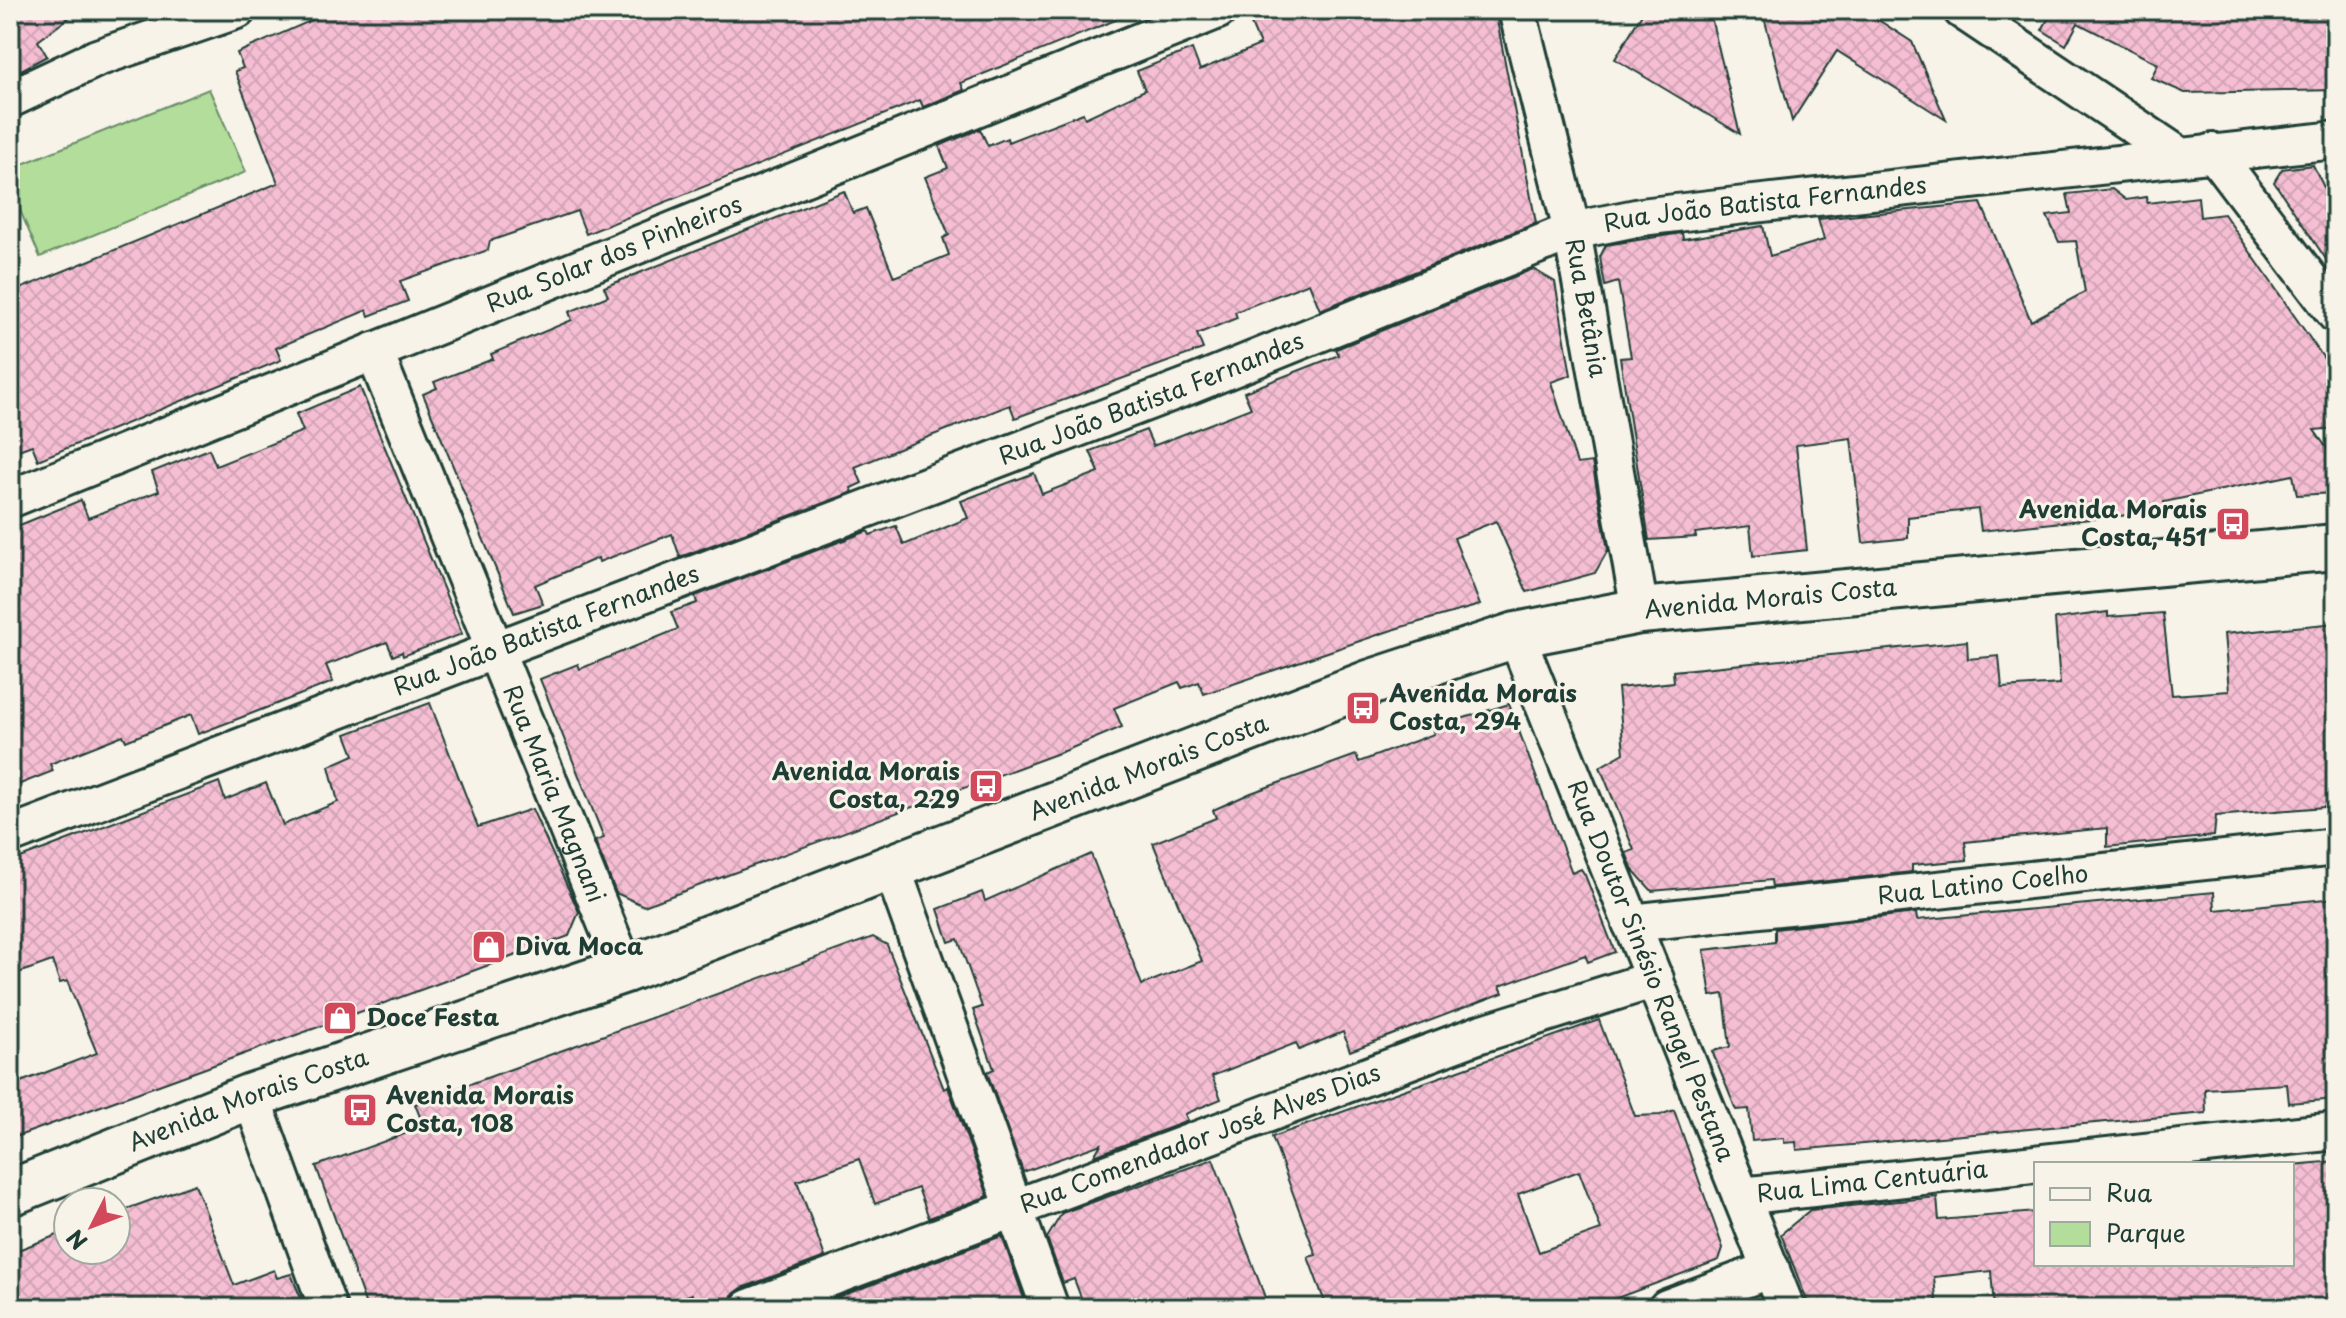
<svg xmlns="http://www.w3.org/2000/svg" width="2346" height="1318" viewBox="0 0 2346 1318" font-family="'Playpen Sans',sans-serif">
<defs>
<pattern id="building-cross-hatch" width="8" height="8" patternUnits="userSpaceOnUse" patternTransform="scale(2)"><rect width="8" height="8" fill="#f6bed3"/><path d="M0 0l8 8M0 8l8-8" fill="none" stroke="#d2a4b6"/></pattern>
</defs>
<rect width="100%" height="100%" fill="#f7f3e8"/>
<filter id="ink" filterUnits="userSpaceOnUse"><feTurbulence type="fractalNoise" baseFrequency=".0125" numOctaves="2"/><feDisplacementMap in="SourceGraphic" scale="16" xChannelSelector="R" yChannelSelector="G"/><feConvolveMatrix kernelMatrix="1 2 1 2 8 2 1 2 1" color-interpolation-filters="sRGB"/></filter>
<g filter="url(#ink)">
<polygon fill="#b3dd9a" stroke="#698d67" stroke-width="2" points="209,89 246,172 40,257 10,187 10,169"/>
<g fill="url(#building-cross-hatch)" stroke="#1f3d34" stroke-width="2" fill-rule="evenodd">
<polygon points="10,10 79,10 38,41 47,56 10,76"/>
<polygon points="335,10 1137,10 1138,11 961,83 964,90 923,107 920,100 586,234 577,211 490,241 488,250 400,281 408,301 369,316 367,310 276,348 281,360 38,460 32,445 10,453 10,413 19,409 10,385 10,293 278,183 235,71 243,68 237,53"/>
<polygon points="1285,10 1495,10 1536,223 1320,310 1309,283 1235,312 1237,318 1197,334 1203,349 1015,418 1010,405 918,441 855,467 862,483 851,488 853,492 680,557 672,534 599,562 598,558 535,585 543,604 514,613 423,394 437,388 434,382 493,359 491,354 572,320 569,312 608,296 604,287 844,191 853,213 866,208 894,277 949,255 943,238 949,235 925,177 948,168 939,146 980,129 988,146 1007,138 1008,142 1083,113 1085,118 1145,90 1137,71 1192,49 1200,70 1260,45 1251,24"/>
<polygon points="1644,10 1709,10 1740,134 1615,59"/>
<polygon points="1762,10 1863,10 1912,42 1946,120 1837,51 1792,121"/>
<polygon points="2053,10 2336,10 2336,90 2185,93 2151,78 2158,64 2078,23 2066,45 2042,30"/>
<polygon points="2313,165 2336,212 2336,274 2274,182 2282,169"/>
<polygon points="2112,189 2126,200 2146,197 2147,203 2198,197 2200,217 2224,214 2336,376 2336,428 2314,430 2336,461 2336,493 2297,495 2293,475 2164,502 2165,511 2053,523 1981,531 1978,509 1908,517 1908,538 1863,543 1851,438 1796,445 1807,550 1753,556 1750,526 1695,533 1696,537 1649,540 1620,358 1631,357 1618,282 1605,286 1600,257 1606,245 1682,233 1683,239 1763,226 1770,256 1824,240 1818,219 1981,203 2031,321 2085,292 2076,241 2059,242 2047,216 2071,213 2067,194"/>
<polygon points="1533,269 1555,282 1571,375 1551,382 1577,464 1592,462 1608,550 1595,573 1527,592 1496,521 1454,538 1480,605 1398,628 1204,694 1199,682 1182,688 1179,682 1114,708 1122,727 1067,750 644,906 616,893 595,841 604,838 540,679 578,664 580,669 678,629 671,612 697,603 695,596 868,531 870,535 896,526 904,545 968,518 961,501 1034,473 1042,494 1099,472 1090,451 1146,430 1153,446 1251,408 1244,392 1339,355 1336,349"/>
<polygon points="360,387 462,634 403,656 402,652 393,656 387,642 326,665 333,682 253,713 198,734 191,715 126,741 123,735 50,764 53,771 10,788 10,529 81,500 88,518 159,491 152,472 209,449 216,466 303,431 296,414"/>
<polygon points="2108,612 2108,617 2163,613 2172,695 2229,691 2224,634 2336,623 2336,806 2216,816 2214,836 2107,847 2107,828 1965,842 1967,860 1912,865 1912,872 1772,887 1771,880 1652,891 1633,870 1626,853 1634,850 1600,767 1624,753 1618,688 1674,682 1673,671 1967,641 1968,659 1999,656 2002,688 2060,684 2055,619"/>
<polygon points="430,703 478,827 532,809 579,912 569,936 10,1139 10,1086 97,1053 67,981 60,983 52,961 10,976 10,862 219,782 225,800 266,783 283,825 338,802 329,766 354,755 346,734"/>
<polygon points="1509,704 1572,873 1581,869 1585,875 1615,952 1588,962 1585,955 1500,986 1503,993 1350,1051 1343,1032 1299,1050 1296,1043 1212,1076 1221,1099 1185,1114 1188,1121 1094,1156 1101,1144 1023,1172 987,1072 994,1069 973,1010 982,1007 958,939 949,942 938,909 982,892 985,901 1091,854 1142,985 1202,961 1153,843 1216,818 1213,810 1251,793 1356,755 1359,762 1434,734 1432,728"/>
<polygon points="2214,892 2215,910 2336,898 2336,1099 2289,1103 2287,1084 2205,1089 2206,1113 1797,1150 1796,1142 1784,1143 1784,1138 1752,1141 1749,1109 1736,1110 1712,1051 1730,1047 1724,994 1711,996 1704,950 1775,942 1775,929 1916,913 1917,920"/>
<polygon points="873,937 887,945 944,1089 948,1087 988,1196 929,1218 918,1188 875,1204 859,1159 797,1181 825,1257 742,1288 732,1295 729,1308 694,1308 692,1294 654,1308 367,1308 316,1166 424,1127 415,1104"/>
<path d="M1599,1020L1635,1116L1660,1115L1674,1110L1723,1248L1719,1260L1590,1308H1327L1308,1257L1316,1255L1272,1137ZM1579,1171L1601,1230L1539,1252L1518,1194Z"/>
<polygon points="1213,1159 1269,1308 1085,1308 1074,1279 1063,1283 1047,1238 1062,1213"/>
<polygon points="2336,1161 2336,1308 1994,1308 1991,1271 1934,1277 1937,1308 1810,1308 1781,1234 1810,1210 1937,1197 1939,1220 2036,1212 2036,1264 2292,1264 2292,1165"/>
<polygon points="195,1184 234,1285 274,1270 277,1278 291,1274 305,1308 10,1308 10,1253 68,1231 68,1250 116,1250 116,1213"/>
<polygon points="1002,1236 1024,1299 1020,1301 1022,1308 809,1308"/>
</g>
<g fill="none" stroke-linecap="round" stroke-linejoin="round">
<g stroke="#1f3d34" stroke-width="42">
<g id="minor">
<path id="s1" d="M1517,10L1572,231L1640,611"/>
<polyline points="1962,10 2178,155"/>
<polyline points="10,99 97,58 237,10"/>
<polyline points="2213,152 2336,314"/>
<path id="s2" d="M374,351L625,970"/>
<path id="s3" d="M10,499L1218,10"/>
<path id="s4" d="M1516,635L1786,1308"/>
<path id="s5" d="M10,835L1191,385L1572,231L1641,217L1736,206L2336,140"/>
<polyline points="892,868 1050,1308"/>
<path id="s6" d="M1631,923L2336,847"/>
<polyline points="251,1096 328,1308"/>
<path id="s7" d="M1741,1196L2336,1131"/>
<path id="s8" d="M749,1308L1480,1034L1655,979"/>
<polyline points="1667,1308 1771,1269"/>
</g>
</g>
<g stroke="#1f3d34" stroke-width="50">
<g id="tertiary">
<path id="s9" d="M10,1193L251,1096L625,970L1369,683L1516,635L1640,611L2336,547"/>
</g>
</g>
<use href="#minor" stroke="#f7f3e8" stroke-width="36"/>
<use href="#tertiary" stroke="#f7f3e8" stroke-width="44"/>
</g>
</g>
<defs>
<g id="bus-square" transform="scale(1.8)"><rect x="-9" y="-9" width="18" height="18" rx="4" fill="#d1495b" stroke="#f7f3e8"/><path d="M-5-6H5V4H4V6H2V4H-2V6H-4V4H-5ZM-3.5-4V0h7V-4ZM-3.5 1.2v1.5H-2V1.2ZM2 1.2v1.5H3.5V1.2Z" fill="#fff"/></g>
<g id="shop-square" transform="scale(1.8)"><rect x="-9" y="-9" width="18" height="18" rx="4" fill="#d1495b" stroke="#f7f3e8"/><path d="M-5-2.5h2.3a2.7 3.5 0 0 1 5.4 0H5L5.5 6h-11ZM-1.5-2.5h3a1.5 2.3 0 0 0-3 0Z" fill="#fff"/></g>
</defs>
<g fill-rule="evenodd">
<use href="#bus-square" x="2233" y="524"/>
<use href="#bus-square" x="1363" y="708"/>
<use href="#bus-square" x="986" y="786"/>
<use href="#shop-square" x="489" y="947"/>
<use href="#shop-square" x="340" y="1018"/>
<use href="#bus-square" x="360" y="1110"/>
</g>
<g text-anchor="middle" stroke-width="6" stroke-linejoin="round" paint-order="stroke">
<g font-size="24" fill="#1f3d34" stroke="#f7f3e8">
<text dy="8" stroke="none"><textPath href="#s5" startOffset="1870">Rua João Batista Fernandes</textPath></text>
<text dy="8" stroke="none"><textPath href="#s3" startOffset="652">Rua Solar dos Pinheiros</textPath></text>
<text dy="8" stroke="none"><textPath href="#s1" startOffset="306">Rua Betânia</textPath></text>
<text dy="8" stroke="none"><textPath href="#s5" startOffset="1222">Rua João Batista Fernandes</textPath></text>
<text dy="8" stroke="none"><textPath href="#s9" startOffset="1864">Avenida Morais Costa</textPath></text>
<text dy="8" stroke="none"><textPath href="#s5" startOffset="574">Rua João Batista Fernandes</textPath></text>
<text dy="8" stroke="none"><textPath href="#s9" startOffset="1216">Avenida Morais Costa</textPath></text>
<text dy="8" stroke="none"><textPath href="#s2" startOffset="478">Rua Maria Magnani</textPath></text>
<text dy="8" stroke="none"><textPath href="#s6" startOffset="354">Rua Latino Coelho</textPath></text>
<text dy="8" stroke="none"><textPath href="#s4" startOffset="362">Rua Doutor Sinésio Rangel Pestana</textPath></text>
<text dy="8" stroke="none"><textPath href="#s9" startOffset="256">Avenida Morais Costa</textPath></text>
<text dy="8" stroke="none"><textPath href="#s8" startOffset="482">Rua Comendador José Alves Dias</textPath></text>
<text dy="8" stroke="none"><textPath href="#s7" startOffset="132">Rua Lima Centuária</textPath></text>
</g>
<g font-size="24" font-weight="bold" fill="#1f3d34" stroke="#f7f3e8" text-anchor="start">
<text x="2207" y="518" text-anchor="end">Avenida Morais<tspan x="2207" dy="28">Costa, 451</tspan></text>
<text x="1389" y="702">Avenida Morais<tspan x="1389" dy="28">Costa, 294</tspan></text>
<text x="960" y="780" text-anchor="end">Avenida Morais<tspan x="960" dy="28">Costa, 229</tspan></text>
<text x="515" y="955">Diva Moca</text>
<text x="366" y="1026">Doce Festa</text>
<text x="386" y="1104">Avenida Morais<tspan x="386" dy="28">Costa, 108</tspan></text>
</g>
</g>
<rect width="2346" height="1318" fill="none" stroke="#f7f3e8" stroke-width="40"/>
<rect x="20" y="20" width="2306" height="1278" fill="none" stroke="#1f3d34" stroke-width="3" filter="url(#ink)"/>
<rect x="2034" y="1162" width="260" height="104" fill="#f7f3e8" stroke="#a1aaa0" stroke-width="2"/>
<rect x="2050" y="1188" width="40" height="12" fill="#f7f3e8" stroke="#a1aaa0" stroke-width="2"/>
<text x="2106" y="1202" font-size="24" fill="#1f3d34">Rua</text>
<rect x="2050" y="1222" width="40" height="24" fill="#b3dd9a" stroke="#a1aaa0" stroke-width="2"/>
<text x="2106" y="1242" font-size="24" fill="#1f3d34">Parque</text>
<g transform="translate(92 1226) rotate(228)"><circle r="38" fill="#f7f3e8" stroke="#a1aaa0" stroke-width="2"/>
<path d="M0-6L14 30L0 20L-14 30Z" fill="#d1495b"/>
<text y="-12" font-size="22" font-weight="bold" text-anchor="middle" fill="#1f3d34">N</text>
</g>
</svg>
